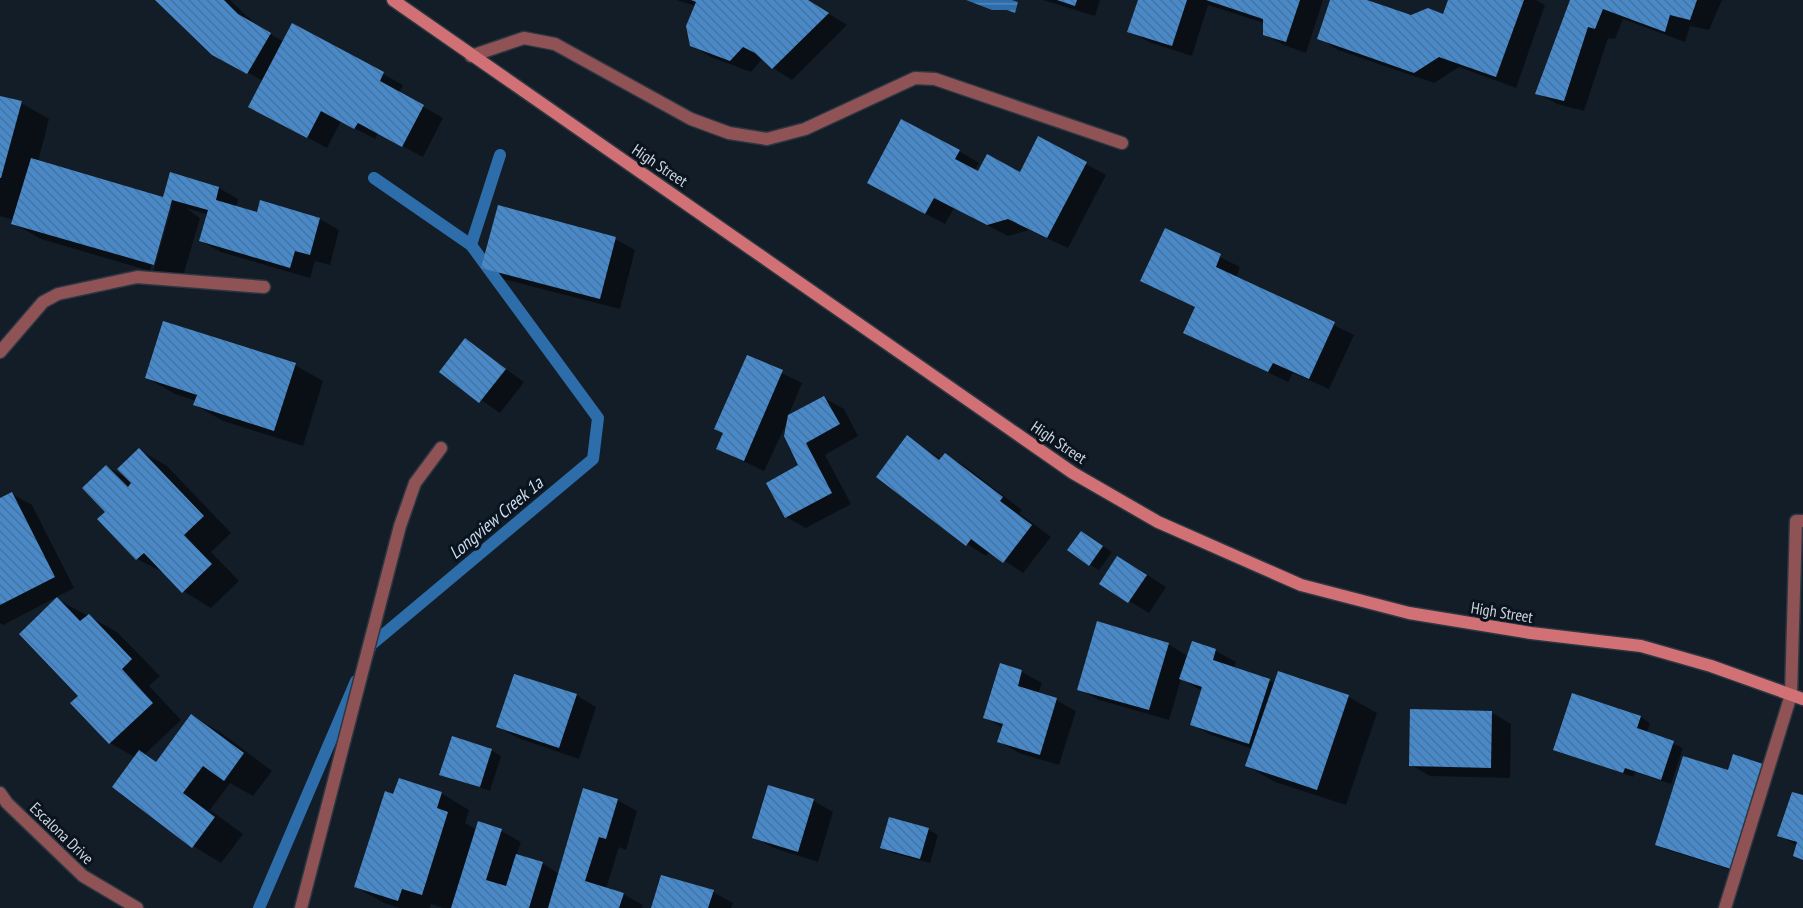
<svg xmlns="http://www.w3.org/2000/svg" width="1803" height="908" viewBox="0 0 1803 908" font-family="'PT Sans Narrow',sans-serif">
<defs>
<pattern id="water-rules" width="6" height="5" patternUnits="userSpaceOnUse" patternTransform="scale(1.5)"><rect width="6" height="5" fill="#2d6daa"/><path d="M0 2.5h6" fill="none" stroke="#5488b9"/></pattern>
<pattern id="building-back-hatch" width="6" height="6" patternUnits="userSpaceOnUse" patternTransform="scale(1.5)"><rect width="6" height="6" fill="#4a89c8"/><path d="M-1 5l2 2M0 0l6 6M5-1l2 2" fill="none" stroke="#4673a0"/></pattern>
</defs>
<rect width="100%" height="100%" fill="#131d28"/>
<polygon fill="url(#water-rules)" points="966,0 1012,0 1018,2 1015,13 1007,10 992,10"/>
<g fill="#0007">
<polygon points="157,0 230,0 258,27 284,42 293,25 403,85 399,93 443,118 423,157 378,133 375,139 341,121 327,148 269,117 263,81 213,53"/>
<polygon points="676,0 807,0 847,25 792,80 773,68 763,58 751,72 711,57 691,45 696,6"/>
<polygon points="1043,0 1100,0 1095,16"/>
<polygon points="1139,0 1323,0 1306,53 1284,45 1264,34 1264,23 1208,5 1192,56 1149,42 1129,31"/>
<polygon points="1332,0 1362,0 1411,17 1444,16 1450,0 1536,0 1545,5 1516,88 1459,67 1434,83 1338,50 1319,38"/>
<polygon points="1571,0 1722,0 1709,30 1690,26 1685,42 1623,19 1615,39 1608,38 1584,111 1557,104 1537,93"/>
<polygon points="0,97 21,103 49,119 38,162 170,200 219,188 238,199 236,208 258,214 320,219 339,230 330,265 315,261 310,278 221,252 201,241 209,215 186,208 200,218 182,280 153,272 172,206 169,206 150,271 41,239 13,223 14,220 0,216"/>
<polygon points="1039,138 1106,175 1068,248 1029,230 1008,236 954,208 945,224 888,194 959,151 979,163 974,171 979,173 1020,174"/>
<polygon points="1165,230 1240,267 1236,278 1354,335 1329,389 1293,373 1288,382 1185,332 1197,308 1142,280"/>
<polygon points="615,239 635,250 620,309 503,279 483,267"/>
<polygon points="465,340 524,382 500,413 441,372"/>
<polygon points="748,357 802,383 788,417 824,398 844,409 858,436 825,455 851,504 806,528 786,517 800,466 789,418 764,471 718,449"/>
<polygon points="295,365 323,381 303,446 223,421 195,405 196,401 175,394 147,378"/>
<polygon points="907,437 941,459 945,454 965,466 1022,510 1019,513 1051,537 1023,573 990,551 986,556 967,544"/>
<polygon points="139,450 167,466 231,533 211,552 239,581 211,608 183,591 166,574 137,559 99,519 107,512 106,466 128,479"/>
<polygon points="12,494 32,505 74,588 3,625 0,623 0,500"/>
<polygon points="1091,538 1112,552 1099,570 1090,565"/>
<polygon points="1138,569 1166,587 1149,613 1101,584"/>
<polygon points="57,599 117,632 160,676 149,686 181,720 144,755 157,763 192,716 220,732 272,771 253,796 230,783 210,810 243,834 221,863 193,846 114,787 136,758 110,743 73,703 81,696"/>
<polygon points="1193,643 1216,651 1236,662 1233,668 1275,683 1278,673 1349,697 1377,713 1346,805 1275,782 1247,766 1253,749 1211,735 1191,724 1202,691 1181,679 1169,720 1099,700 1079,689 1168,644 1188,656"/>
<polygon points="1001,665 1022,672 1042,683 1038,694 1056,700 1076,711 1059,765 1019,753 999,741 1003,728 985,717"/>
<polygon points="576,695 596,707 579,759 518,738 498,727"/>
<polygon points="1573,695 1641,717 1650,723 1647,733 1683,748 1671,784 1635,772 1633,777 1554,749"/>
<polygon points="1491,712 1511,724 1510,778 1430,776 1411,765"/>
<polygon points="491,750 501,756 490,791 441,774"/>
<polygon points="1762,765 1772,771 1741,873 1667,850 1657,845 1729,772"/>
<polygon points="769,787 814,801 833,812 818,862 774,848 754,837"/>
<polygon points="441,793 469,810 465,823 477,830 501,831 521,842 516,856 542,863 559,874 617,800 637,811 626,850 619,847 606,889 623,894 643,905 642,908 443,908 431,904 429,908 400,908 384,903 356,887 394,795"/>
<polygon points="1803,797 1803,860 1794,855 1798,846 1779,835"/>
<polygon points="890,819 929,830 938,835 930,863 892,853 882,847"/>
<polygon points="713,892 733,903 731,908 653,908"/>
</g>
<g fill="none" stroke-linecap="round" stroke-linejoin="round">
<g stroke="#2d6daa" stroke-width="12">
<polyline points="374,178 471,245"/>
<polyline points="368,654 371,645 593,459 598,418 471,245 500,155"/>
<polyline points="259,908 356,681"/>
</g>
</g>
<g fill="url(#building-back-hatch)">
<polygon points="155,0 224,0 238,14 271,33 247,74 212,55"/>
<polygon points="691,0 808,0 829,13 772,69 755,53 743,47 730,61 690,46 686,26 696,2"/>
<polygon points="1057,0 1077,0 1075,6"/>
<polygon points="1138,0 1187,0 1172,46 1127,32"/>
<polygon points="1206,0 1300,0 1286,42 1263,35 1263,19"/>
<polygon points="1330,0 1367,0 1411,15 1428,8 1443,14 1448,0 1524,0 1496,77 1439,57 1414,73 1317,39"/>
<polygon points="1570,0 1697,0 1690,20 1670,15 1665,32 1603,9 1595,29 1588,27 1564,101 1535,94"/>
<polygon points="292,23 384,72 380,81 424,105 402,147 358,123 354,129 321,111 307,138 248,107"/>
<polygon points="0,96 22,101 1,178 0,178"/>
<polygon points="901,119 960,150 955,159 978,171 987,154 1020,172 1038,136 1087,162 1047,238 1008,219 987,225 934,198 925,214 867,183"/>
<polygon points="31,158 163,197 170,172 219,187 216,200 257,212 260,200 320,218 310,255 295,251 290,268 199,241 208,210 172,200 154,265 11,224"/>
<polygon points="498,205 616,237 600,299 481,268"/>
<polygon points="1165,228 1221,254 1216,267 1335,322 1309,379 1273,363 1268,372 1183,333 1195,307 1140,281"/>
<polygon points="163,321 296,363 274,431 193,405 197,395 145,378"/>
<polygon points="465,338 506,369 479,403 439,372"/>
<polygon points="747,355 783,370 744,461 716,449 723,433 714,429"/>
<polygon points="824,396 840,424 806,443 832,493 785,518 766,483 798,465 784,436 788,415"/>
<polygon points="907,435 939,460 945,453 1003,497 1000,501 1032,525 1003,563 971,539 966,546 876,477"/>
<polygon points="139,448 204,516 184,535 212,564 182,593 144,553 136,560 97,519 105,512 82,488 106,465 128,487 131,483 117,469"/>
<polygon points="12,492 55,577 0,605 0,498"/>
<polygon points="1081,531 1103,546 1089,566 1067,550"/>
<polygon points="1117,556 1147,575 1128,603 1099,584"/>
<polygon points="57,597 80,621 89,614 132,659 122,669 153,703 109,744 70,703 78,696 19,634"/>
<polygon points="1097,621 1169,643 1149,710 1077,690"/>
<polygon points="1192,641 1216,649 1213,660 1270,679 1249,744 1190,725 1202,687 1179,679"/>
<polygon points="1000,663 1022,670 1018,686 1057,698 1040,755 997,742 1003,724 983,718"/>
<polygon points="1278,671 1349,695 1317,790 1245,766"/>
<polygon points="514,674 577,694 559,748 496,727"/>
<polygon points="1572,693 1641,716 1637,728 1674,741 1661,780 1625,768 1623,773 1553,750"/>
<polygon points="1410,709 1492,711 1491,768 1409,766"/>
<polygon points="191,714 244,753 224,781 203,766 183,793 215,817 192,848 112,787 139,750 156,762"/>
<polygon points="452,736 492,749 480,787 439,775"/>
<polygon points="1733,754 1763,764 1731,869 1655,845 1683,756 1728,770"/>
<polygon points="399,778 442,792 437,808 448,812 422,895 402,889 398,901 354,887 385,791 393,794"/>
<polygon points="768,785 814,799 798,852 752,838"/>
<polygon points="583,788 618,799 606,839 599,837 585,881 624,893 619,908 548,908"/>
<polygon points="1792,792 1803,795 1803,860 1793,856 1797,842 1777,836"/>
<polygon points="889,817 929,828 920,859 880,848"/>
<polygon points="478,821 502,829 486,880 506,886 516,854 543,862 529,908 451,908"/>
<polygon points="661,875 714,890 708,908 651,908"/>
</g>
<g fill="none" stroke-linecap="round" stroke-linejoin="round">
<g stroke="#2d3741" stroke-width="15">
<g id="service">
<polyline points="471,56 524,38 555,44 691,119 729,133 767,139 805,129 915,78 935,79 1122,143"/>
<polyline points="0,352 43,302 58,294 137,277 264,287"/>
<polyline points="301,908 400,526 415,483 441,448"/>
<polyline points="1725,908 1791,695 1796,521 1803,521"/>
</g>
</g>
<g stroke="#2d3741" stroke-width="15">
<polyline id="tertiary" points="0,793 7,803 83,876 137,908"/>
</g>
<g stroke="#2d3741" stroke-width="15">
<polyline id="secondary" points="393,0 1073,473 1158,522 1301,585 1409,613 1531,633 1641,646 1711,666 1803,699"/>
</g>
<use href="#service" stroke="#8f5355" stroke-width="12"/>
<use href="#tertiary" stroke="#8f5355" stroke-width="12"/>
<use href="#secondary" stroke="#d17175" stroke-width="12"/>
</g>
<g text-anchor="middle" stroke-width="6" stroke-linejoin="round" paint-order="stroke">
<g font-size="16" fill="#cfd5dd" stroke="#0a141e">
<text transform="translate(660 165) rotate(34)" y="6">High Street</text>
<text transform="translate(1059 442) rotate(34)" y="6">High Street</text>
<text transform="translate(1502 612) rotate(9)" y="6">High Street</text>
<text transform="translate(62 833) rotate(44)" y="6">Escalona Drive</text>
</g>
<g font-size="18" font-style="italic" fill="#cdddee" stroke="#0a141e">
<text transform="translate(496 518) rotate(-40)" y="6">Longview Creek 1a</text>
</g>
</g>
</svg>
